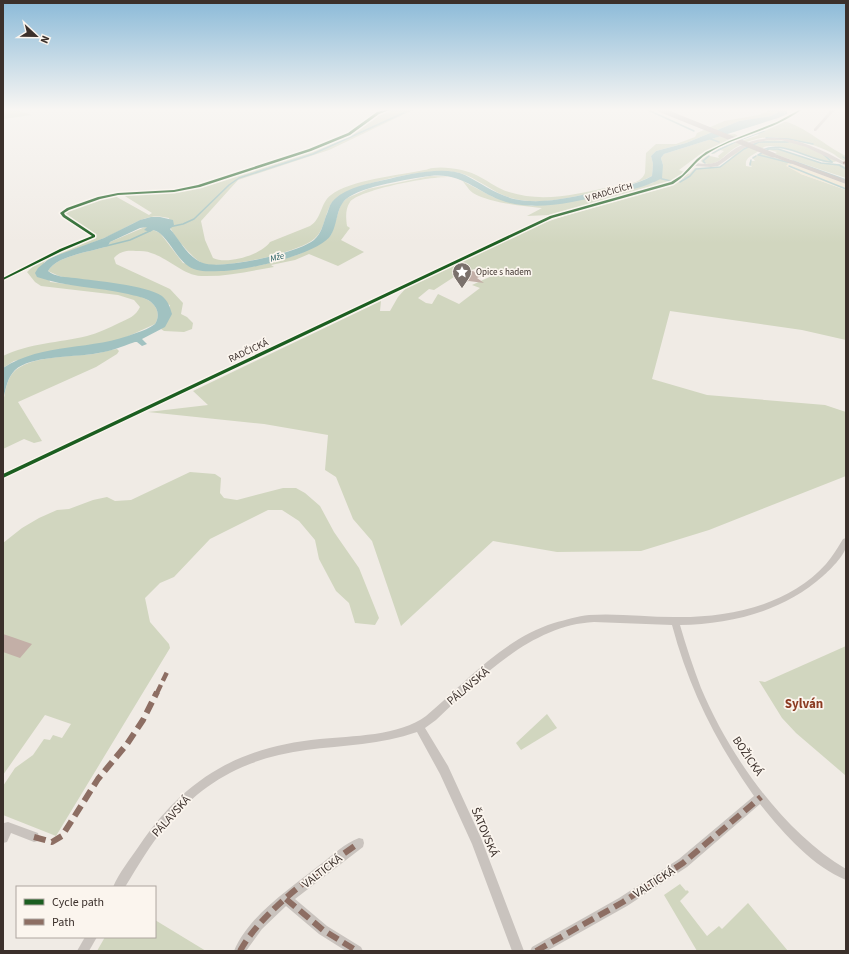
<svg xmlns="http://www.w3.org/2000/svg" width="849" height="954" viewBox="0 0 849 954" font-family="'Source Sans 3',sans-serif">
<rect width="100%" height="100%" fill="#f0ebe5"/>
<g fill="#d1d6bf" fill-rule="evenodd">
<polygon points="3,110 16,110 32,115 3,119"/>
<path d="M385,110H413L329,150L238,180L201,221L205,240L213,258C227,265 261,255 270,242L310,226C322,219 320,203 331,195C350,180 400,175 424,170C427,170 430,168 433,168C446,166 469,170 480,177C490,182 498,189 509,192C543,203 577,194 610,187C622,184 640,186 645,173L646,153L656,144H676L695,137L697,133L724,121L759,115L770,110H778V112L771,116L739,121L686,143L656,151L651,156L653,164L652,176C637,184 618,187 601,191C572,197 540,206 511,198C493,193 476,177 460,173C434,167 387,178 362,186C354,189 335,197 331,204C324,216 325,230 314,239C298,253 224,269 204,264C196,262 174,237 171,229C170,228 170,222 169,218C164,217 157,216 151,217C134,220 120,232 104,238C83,247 63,253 44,262L50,282C71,285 136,290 151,302C158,308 160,316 155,324L120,340L14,361L3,368V356C29,343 59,343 87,336C98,333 109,328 119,323C128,319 136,316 140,307L134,300L118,295L41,286L35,282L27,272L42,258L55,250L94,235L64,212L106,197L115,196L149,215L152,213L120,193L165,190L193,187L312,149L352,132L373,112Z"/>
<path d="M783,121C805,126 825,146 846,156V161C840,160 835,154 830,152C809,142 784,136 761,138C751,140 740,144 732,150C722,157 717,167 703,163L701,161L703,157L706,155L719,158L718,156L724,151L720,150L714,154L710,153L731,143H735L759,135L757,134Z"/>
<path d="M735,134L739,137L699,155L679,170L689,174L695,168C703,167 711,169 719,167C728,164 733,154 741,149C777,130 804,145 837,161L831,163L824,162C811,158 777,142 764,147C761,149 758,152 754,154C749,157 745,159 746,166L752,167L749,164L750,161H755L752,157L763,153L787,162L801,174L846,190V340L802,330L670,311L652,379L707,395L825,405L846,412V476L709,530L641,551L557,552L493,541L401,626L372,541L353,519L336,477L325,470L328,435L264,424L148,412L208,405L193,391L381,301L380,311H390L398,297L406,288L540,224L574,213L670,186L685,178L550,215L527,216L542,208C523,206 490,203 473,193C467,189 465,181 458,178C443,173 360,189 350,202C345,209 346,219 347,226L350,228L341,240L364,252L338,266L309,254L295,260L271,265L274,267C250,271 226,277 201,276C183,275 168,258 151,253C147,251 141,251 136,251C127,250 120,251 114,258L116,264L170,289L183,303L181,314L187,317L193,323L192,329L184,332L164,331L161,329L167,322L170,305L59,276L48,271C57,255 92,252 108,246L110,242L145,227H148L150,232L153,230L160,233L183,263L222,271L262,265L300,254L331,235L341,204L347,198L368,189L430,176L455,177L493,197L532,206L653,183L663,165L661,158L664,154L724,135ZM474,269L491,270L496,274L472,285L480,288L459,304L438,294L432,304L426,303L418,298L429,289L434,290L454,277Z"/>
<polygon points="772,149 779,149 822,163 840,164 846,167 846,178 774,154 777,152 769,150"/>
<path d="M117,349L119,351L117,354L96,367L18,402L42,441L34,443L24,439L3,449C3,427 0,397 10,377C22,355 71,357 93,354C101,353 109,350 117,349Z"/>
<polygon points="190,472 215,474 221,478 220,493 224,498 237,500 283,488 296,488 305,493 320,506 334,532 359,568 379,618 375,625 355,623 349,603 336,591 319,559 315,540 299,521 282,510 268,510 210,539 174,577 160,583 145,598 150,622 169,644 170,648 56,836 3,815 3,786 15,768 33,755 44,739 50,740 53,735 62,738 71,724 45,715 3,775 3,543 22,528 39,518 57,510 69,509 93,500 107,497 115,501 131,500"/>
<polygon points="846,646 846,802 845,775 796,733 782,718 759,681 765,682"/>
<polygon points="547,714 557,728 521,750 516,743"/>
<polygon points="680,884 686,891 687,890 689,892 680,901 707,936 719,926 722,929 748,903 788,951 697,951 664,895"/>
<polygon points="155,920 206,951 97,951 105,937 155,937"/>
</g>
<polygon fill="#efe3cc" points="787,162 846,184 846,190 801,174 786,166 788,164"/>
<path fill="#a1c2c1" d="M778,110H787V114L778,118L664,154L661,158L663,165L662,178C645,188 625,191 605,195C573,202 539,211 506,202C477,193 463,172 430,176C410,179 362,186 346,199C336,208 338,223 331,235C318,255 244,271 221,271C213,271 204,272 197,270C176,265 169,233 153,230L150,232L144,230L147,227L140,228L110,242L108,246C92,252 57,255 48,271C55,277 66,277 75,278C95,281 146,285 162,296C168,301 170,307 172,314L165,327L142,339L147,344L142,346L137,342H135C121,347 108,352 93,354C72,357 30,356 15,370C7,378 6,389 3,399V368C43,342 93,351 136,333C143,331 150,328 155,324C160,316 158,308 151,302C145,297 135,296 128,294C98,287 66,287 37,277L35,273L38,268L50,258L104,238L140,220L151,217H160L173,220L174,225L170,229C180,240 188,258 203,263C222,270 298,253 314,240C321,234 323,225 326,216C328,212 329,206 332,202C344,188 367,184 384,180C406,175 444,165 465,175C481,183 495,194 514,199C543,205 572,197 600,191C618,187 637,185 652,176L653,164L651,156L656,151L686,143L739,121L771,116L778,112Z"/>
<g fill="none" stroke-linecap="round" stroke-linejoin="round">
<g stroke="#a1c2c1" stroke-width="1.5">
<polyline points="648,110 694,131"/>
<polyline points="708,138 719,142"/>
<polyline points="766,138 788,139 813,144"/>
<path d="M762,150C785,140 809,161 832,162"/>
<polyline points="712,153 737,141 764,131"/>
<polyline points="758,155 769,149 778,149 821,163 839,165 846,169"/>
<polyline points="759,155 791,163"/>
<polyline points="824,155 832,162"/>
<polyline points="843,157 846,159"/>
<polyline points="753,158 756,156"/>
<polyline points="793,161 846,180"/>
<polyline points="705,163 703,161 709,156"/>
<polyline points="750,165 751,160"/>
<polyline points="789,166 846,189"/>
<polyline points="658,178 671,181"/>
<polyline points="680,182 690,176 696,169 720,167 744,149 759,142 788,142"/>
<polyline points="169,227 183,224 194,219 229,185 239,178 313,154 410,110"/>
<polyline points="106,246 130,240 152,230"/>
</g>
</g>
<g fill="#c3afa7">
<polygon points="473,271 481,276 477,278 484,283 469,281 466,282 457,277"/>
<polygon points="3,634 12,637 32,644 20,658 3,652"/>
</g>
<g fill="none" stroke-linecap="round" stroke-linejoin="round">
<g fill="#c9c3be" fill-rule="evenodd">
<polygon points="385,110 390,110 379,114 350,135 311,151 200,187 174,192 118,195 100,199 70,210 64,213 66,215 96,235 96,237 63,251 3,281 3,277 59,249 91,236 62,217 60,213 66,208 98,197 118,193 174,190 198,185 309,149 348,133 377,112"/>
<polygon points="831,110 835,110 816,131 814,131 814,129"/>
<path d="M846,538C846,541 847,545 846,547C844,556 830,570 823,576C784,611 732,624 680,625C686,646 693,667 701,688C729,755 783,832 846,869V880C813,867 782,832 760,804L687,867L627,906L547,951H530L532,947L619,898L679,859L754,796C716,742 689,689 672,625L594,622C531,625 479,679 436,720L425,728L448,766L481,838L524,951H512L472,844L440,774L417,732C381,745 344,745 306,750C247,758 205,780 166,826C150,845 138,866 125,887H113C119,873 130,859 139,846C185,778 239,747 320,739C351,736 400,736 426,716C465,683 503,639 554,623C565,620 578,616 589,615C617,613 646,617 674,617C728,618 788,606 826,564C833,556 838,547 843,539Z"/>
<polygon points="8,822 38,833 39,837 38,841 34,842 11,833 7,842 3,843 3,826 4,823"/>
<path d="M359,838L363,839L364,843L363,847L295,899L327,926L361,947L363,951H346L319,934L286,906L262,929L246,951H234C249,915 291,888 321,864C333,855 345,843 359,838Z"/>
<polygon points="85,937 97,937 89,951 77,951"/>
</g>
<path fill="#c9c3be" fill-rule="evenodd" d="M798,110H802C773,134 722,136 697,163C721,167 720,157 738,147C776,127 812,144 846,163V166L806,147L781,140H768L755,143L742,149L718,166L711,167L695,166L685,177L674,184L553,218L3,479V473L549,216L670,182C685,174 693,159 708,151C737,135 770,127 798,110Z"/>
<polygon fill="#bab3ae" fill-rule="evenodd" points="771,154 775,154 846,180 846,184 771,156"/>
<polyline stroke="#bab3ae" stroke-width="5" points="661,110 773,155"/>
<polyline stroke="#8d6e63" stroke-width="2" stroke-dasharray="4.5 2" stroke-linecap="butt" points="843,163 846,162"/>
<polyline stroke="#8d6e63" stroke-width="4.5" stroke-dasharray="9 4.5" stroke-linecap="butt" points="157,693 168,670"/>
<g stroke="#8d6e63" stroke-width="6" stroke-dasharray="12 6" stroke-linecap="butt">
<polyline points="34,837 52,842 62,836 98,779 127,744 143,720 157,692"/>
<polyline points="286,899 323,930 357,951"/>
<path d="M240,951C263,909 320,870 359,843"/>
<polyline points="536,951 623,902 683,863 761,797"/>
</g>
<g stroke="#fbf5ee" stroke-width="3">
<g id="cycleway">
<polygon points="386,110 389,110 379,114 350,135 311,151 200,187 174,192 118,195 100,199 69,210 64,213 65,215 95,235 95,237 62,251 3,280 3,278 60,249 92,236 63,217 60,213 67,208 98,197 118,193 174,190 198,185 309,149 348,133 377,112"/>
<path d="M799,110H801C777,128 746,134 719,147C712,151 704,155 698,161C689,170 684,177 673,184L552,218L3,478V474L550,216L671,182L682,175L697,159L706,152L729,141L777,122Z"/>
</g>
</g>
<use href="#cycleway" fill="#1b5e20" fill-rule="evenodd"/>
</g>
<linearGradient id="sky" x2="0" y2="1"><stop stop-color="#8bbad8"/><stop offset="0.45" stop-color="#f8f6f3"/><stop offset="1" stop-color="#f8f6f3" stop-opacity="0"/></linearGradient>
<rect width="849" height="243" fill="url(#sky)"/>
<defs>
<g id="sight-pin" transform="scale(1)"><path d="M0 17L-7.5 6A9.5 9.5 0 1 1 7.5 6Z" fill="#7a716c" stroke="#fbf5ee"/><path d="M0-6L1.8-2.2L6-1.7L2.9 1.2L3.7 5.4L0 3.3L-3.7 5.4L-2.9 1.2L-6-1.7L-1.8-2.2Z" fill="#fff"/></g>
</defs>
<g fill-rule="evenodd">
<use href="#sight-pin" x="462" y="272"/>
</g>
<g text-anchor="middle" stroke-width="3.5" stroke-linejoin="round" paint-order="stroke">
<g font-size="9" fill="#3b302b" stroke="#fbf5ee">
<text transform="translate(609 192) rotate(-16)" y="3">V RADČICÍCH</text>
</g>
<g font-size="9" font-style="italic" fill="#1f5a5e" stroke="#fbf5ee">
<text transform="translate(277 257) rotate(-15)" y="3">Mže</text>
</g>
<g font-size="9" fill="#3b302b" stroke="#fbf5ee" text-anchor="start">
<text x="476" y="275">Opice s hadem</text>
</g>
<g font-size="10" fill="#3b302b" stroke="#fbf5ee">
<text transform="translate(248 350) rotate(-25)" y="4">RADČICKÁ</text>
</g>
<g font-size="12" fill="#3b302b" stroke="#fbf5ee">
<text transform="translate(468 686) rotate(-40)" y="4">PÁLAVSKÁ</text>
<text transform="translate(748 756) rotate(56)" y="4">BOŽICKÁ</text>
<text transform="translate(171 816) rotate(-48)" y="4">PÁLAVSKÁ</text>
<text transform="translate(485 832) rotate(67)" y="4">ŠATOVSKÁ</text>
<text transform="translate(322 871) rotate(-38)" y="4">VALTICKÁ</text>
<text transform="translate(654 882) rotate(-33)" y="4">VALTICKÁ</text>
</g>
<g font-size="13" font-weight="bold" fill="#8c3b22" stroke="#fbf5ee">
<text x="804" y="708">Sylván</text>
</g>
</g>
<rect width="849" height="954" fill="none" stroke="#3b302b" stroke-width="8"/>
<rect x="16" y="886" width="140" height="52" fill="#fbf5ee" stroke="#aea6a0"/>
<rect x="24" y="899" width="20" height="6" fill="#1b5e20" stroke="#aea6a0"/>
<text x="52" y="906" font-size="12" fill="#3b302b">Cycle path</text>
<rect x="24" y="919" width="20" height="6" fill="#8d6e63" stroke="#aea6a0"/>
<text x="52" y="926" font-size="12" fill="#3b302b">Path</text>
<g transform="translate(36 36) rotate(112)" stroke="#fbf5ee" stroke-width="3" paint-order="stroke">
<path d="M0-3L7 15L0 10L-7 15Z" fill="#3b302b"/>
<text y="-6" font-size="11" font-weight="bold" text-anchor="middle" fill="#3b302b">N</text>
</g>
</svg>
